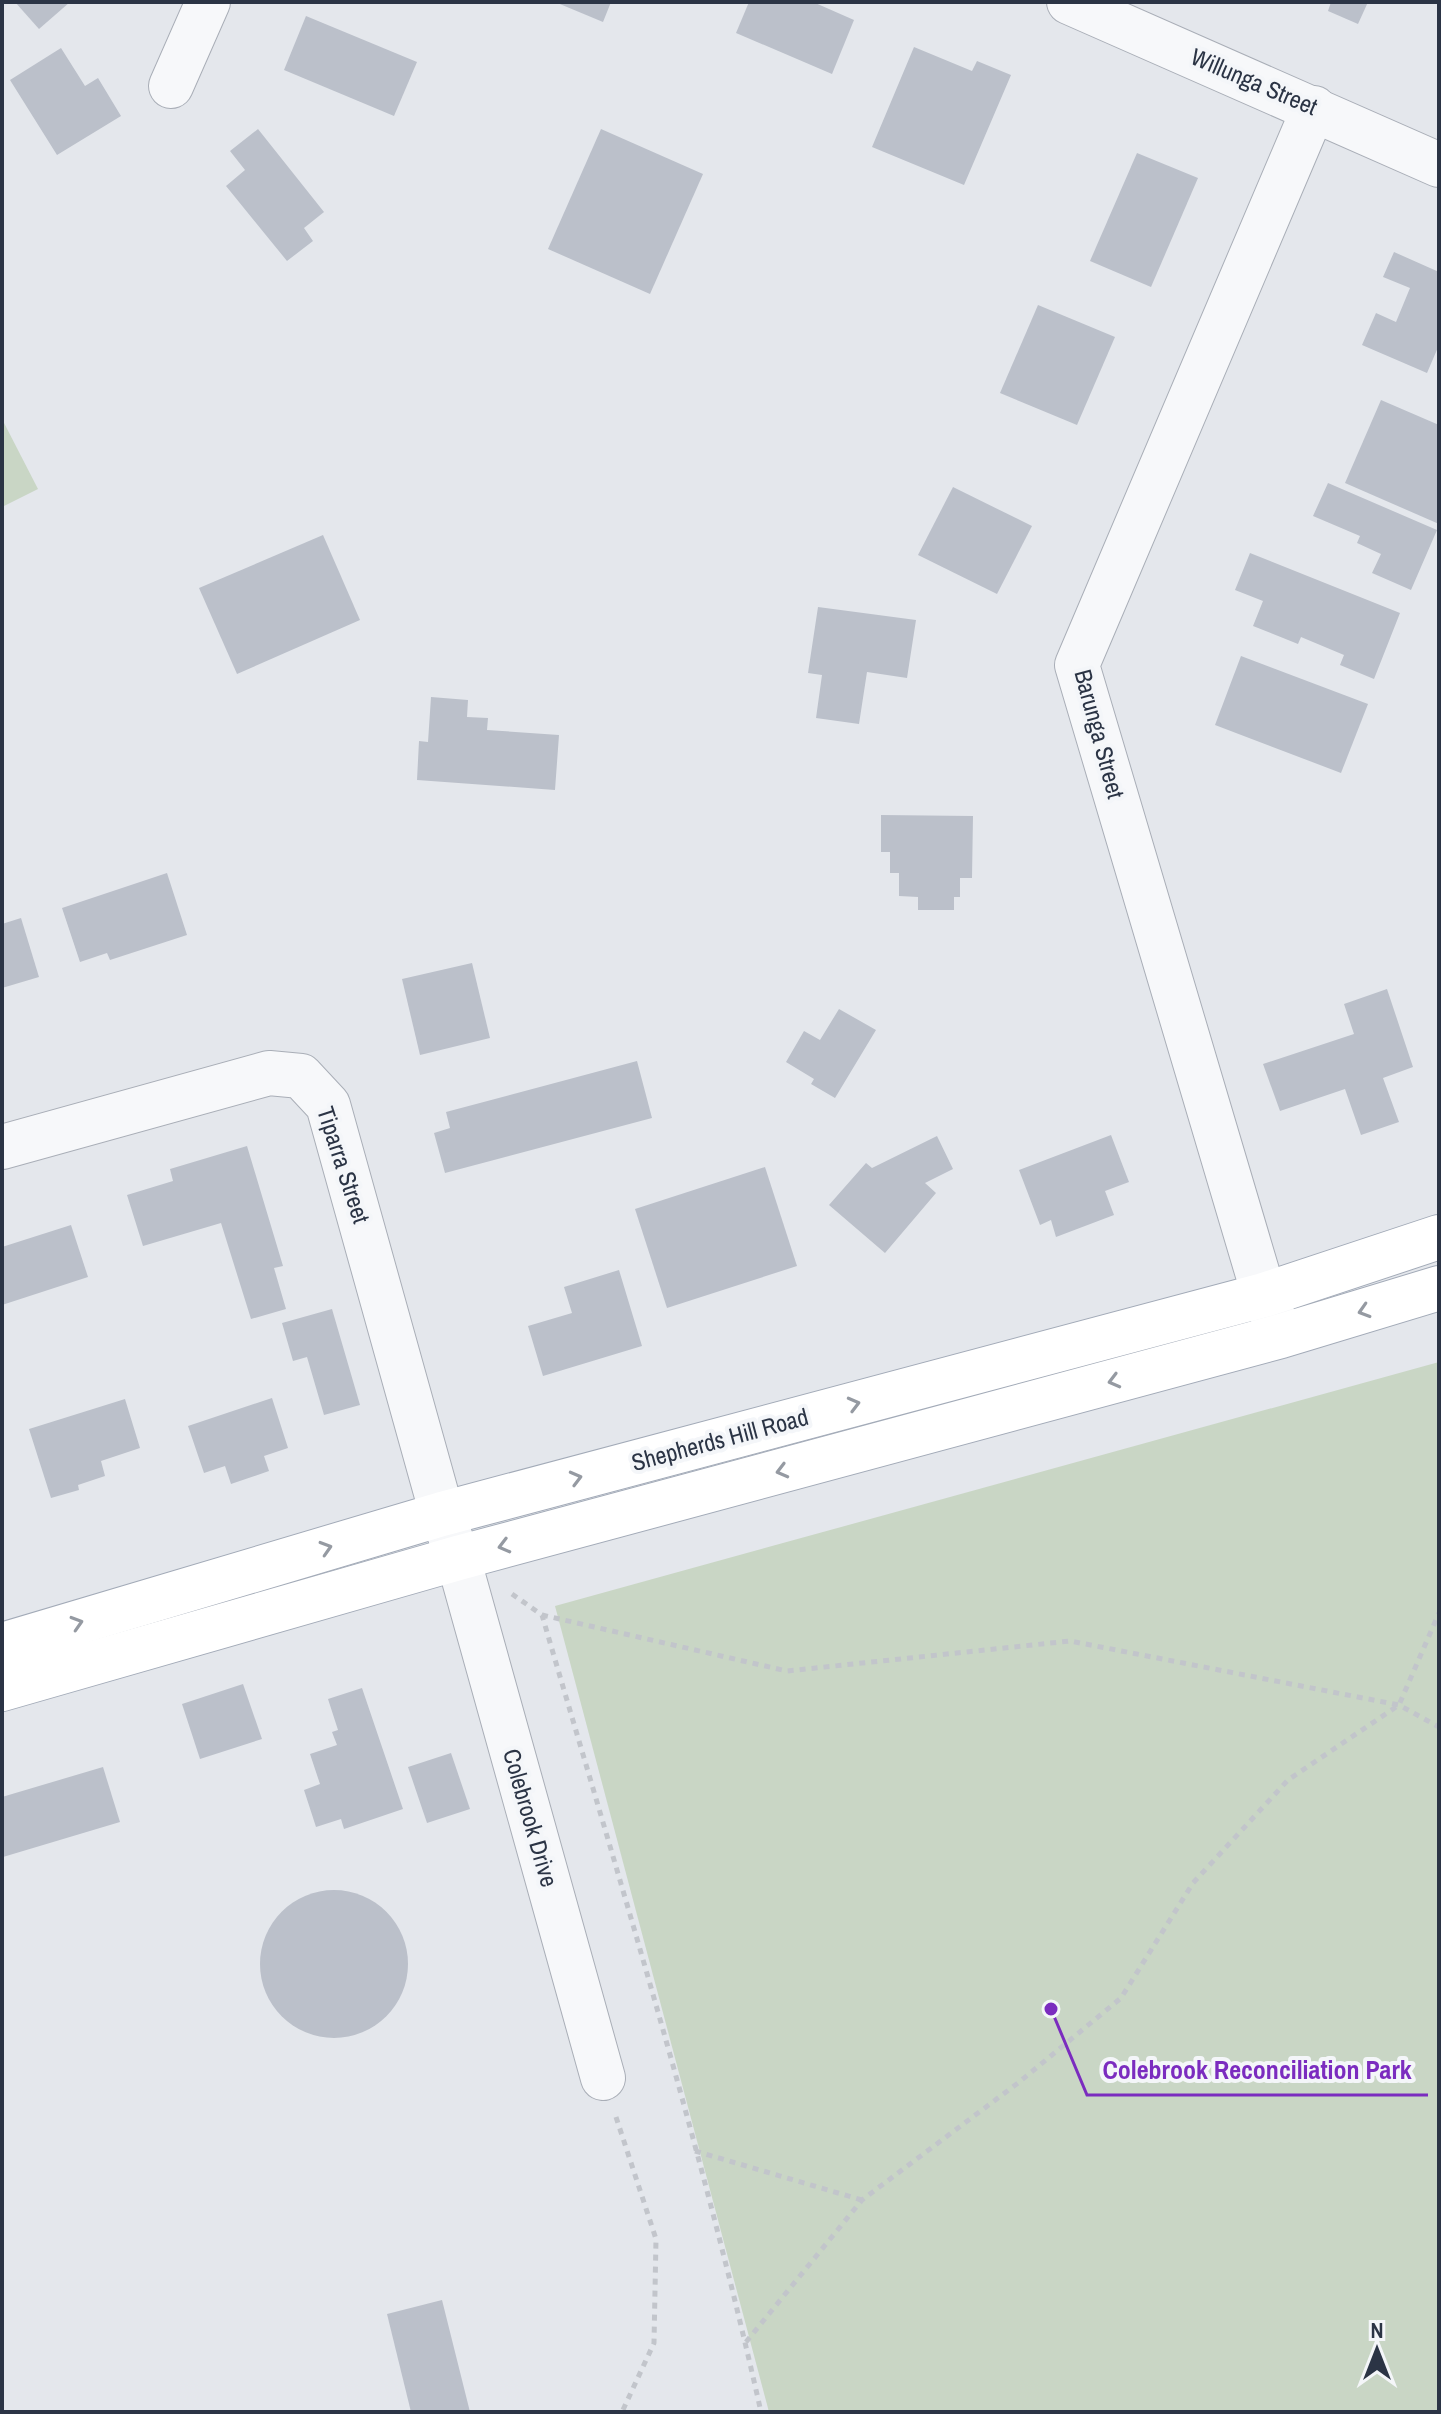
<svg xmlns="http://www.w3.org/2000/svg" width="1441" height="2414" viewBox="0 0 1441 2414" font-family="'Archivo Narrow',sans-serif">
<rect width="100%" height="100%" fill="#e4e7ec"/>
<g fill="#c9d6c5">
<polygon points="2,419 38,489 2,507"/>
<polygon points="1439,1362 1439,2412 769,2412 555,1606"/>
</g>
<g fill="#bbc0ca">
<polygon points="15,2 70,2 39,29"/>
<polygon points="555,2 611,2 603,22"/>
<polygon points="749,2 813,2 854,20 832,74 736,33"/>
<polygon points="1331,2 1368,2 1358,24 1328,11"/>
<polygon points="306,16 417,62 394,116 284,70"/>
<polygon points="914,47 972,71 977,61 1011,75 964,185 872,147"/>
<polygon points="61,48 85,86 98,78 121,116 57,155 10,80"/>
<polygon points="258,129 324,212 304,228 313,241 287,261 226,186 245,170 230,151"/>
<polygon points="601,129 703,174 650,294 548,249"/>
<polygon points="1137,153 1198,178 1151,287 1090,261"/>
<polygon points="1394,252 1439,272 1439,345 1427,373 1362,345 1376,313 1396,322 1410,288 1383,277"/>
<polygon points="1038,305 1115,337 1077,425 1000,393"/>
<polygon points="1381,400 1439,425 1439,524 1345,483"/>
<polygon points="1328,483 1437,530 1411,590 1372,573 1381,554 1357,543 1360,536 1313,516"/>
<polygon points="953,487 1032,526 997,594 918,555"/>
<polygon points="323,535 360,620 237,674 199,588"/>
<polygon points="1250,553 1400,613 1374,679 1340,665 1344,655 1301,637 1298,644 1253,626 1263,601 1235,590"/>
<polygon points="818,607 916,620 907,678 867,672 859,724 816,718 822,675 808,673"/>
<polygon points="1241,656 1368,704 1341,773 1215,725"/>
<polygon points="431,697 468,700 467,717 488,718 487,730 559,735 555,790 417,780 419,741 428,742"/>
<polygon points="881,815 973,816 972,878 960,878 960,897 954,897 954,910 918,910 918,897 899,896 899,873 890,873 890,852 881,852"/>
<polygon points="167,873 187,935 110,960 107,953 80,962 62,908"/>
<polygon points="21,918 39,977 2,988 2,924"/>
<polygon points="472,963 490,1038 420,1055 402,979"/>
<polygon points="1387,989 1413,1067 1383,1078 1399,1122 1361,1135 1345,1089 1280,1111 1263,1064 1354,1034 1344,1004"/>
<polygon points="839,1009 876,1030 835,1098 811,1084 814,1079 786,1062 804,1031 820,1040"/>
<polygon points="637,1061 652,1118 445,1173 434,1133 450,1128 446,1112"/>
<polygon points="1111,1135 1129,1182 1105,1191 1114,1215 1056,1237 1051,1220 1040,1225 1019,1170"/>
<polygon points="937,1136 953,1169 925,1183 936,1193 885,1253 829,1205 866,1163 872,1168"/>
<polygon points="247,1146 283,1266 274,1268 286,1309 251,1319 221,1223 143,1246 127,1195 173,1181 170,1169"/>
<polygon points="765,1167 797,1266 667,1308 635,1209"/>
<polygon points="71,1225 88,1277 2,1305 2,1247"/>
<polygon points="619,1270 642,1346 543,1376 528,1326 572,1313 564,1287"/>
<polygon points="332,1309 360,1405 324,1415 307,1357 293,1361 282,1323"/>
<polygon points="272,1398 288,1448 264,1456 269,1471 231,1484 225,1466 204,1473 188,1426"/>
<polygon points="125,1399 140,1448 101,1461 105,1476 78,1485 79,1490 51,1498 29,1429"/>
<polygon points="243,1684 262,1739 200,1759 182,1704"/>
<polygon points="362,1688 403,1809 344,1829 341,1819 316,1827 304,1790 320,1784 310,1754 337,1745 332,1732 338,1730 328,1699"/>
<polygon points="451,1753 470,1809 427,1823 408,1767"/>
<polygon points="103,1767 120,1822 3,1857 2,1797"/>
<circle cx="334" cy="1964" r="74"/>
<polygon points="442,2300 470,2412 411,2412 387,2314"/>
</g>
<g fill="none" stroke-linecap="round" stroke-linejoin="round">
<g stroke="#a9aeb7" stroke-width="46">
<g id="minor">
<polyline points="1069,2 1439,165"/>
<polyline points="171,86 208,2"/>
<polyline points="2,1147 269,1073 301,1076 328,1105 442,1514 458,1558 603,2078"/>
<polyline points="1279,1331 1264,1295 1077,665 1314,108"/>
</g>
</g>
<g stroke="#a3abb8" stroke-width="46">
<g id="major">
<polyline points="2,1645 442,1514 1264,1295 1439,1237"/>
<polyline points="2,1689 458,1558 1281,1336 1439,1288"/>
</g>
</g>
<g stroke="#c2c5cb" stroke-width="5" stroke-dasharray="6 6" stroke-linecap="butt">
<path d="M512,1594L542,1615C619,1879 701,2143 761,2412"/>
<polyline points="542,1615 787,1671 1070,1641 1399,1705 1439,1727"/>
<polyline points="616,2117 656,2239 654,2343 622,2412"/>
<polyline points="695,2151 862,2200"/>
<polyline points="746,2342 862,2200 1018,2083 1121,1998 1193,1883 1288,1780 1399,1705 1439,1613"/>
</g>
<use href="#minor" stroke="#f7f8fa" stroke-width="44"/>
<use href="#major" stroke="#fff" stroke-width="44"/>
</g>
<defs><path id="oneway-chevron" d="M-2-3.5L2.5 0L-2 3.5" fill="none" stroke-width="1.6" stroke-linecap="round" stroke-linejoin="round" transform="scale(2)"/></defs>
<g stroke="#959aa2">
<use href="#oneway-chevron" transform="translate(1364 1311) rotate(163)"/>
<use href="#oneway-chevron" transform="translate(1114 1381) rotate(165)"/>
<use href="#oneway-chevron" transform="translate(854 1404) rotate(-15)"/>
<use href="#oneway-chevron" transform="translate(782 1471) rotate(165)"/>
<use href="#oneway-chevron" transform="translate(576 1478) rotate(-15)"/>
<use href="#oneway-chevron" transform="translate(504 1546) rotate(165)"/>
<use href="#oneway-chevron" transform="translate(326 1548) rotate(-17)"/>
<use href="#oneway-chevron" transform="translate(77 1623) rotate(-17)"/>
</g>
<g text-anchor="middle" stroke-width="8" stroke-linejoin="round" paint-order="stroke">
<g font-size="24" fill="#2b3445" stroke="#f4f6f9">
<text transform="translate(1254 82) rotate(23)" y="8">Willunga Street</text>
<text transform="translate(1099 734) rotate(75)" y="8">Barunga Street</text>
<text transform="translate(343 1165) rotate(72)" y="8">Tiparra Street</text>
<text transform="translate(720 1440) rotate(-15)" y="8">Shepherds Hill Road</text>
<text transform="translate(530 1818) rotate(74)" y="8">Colebrook Drive</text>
</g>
</g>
<path fill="none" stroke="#7b2cbf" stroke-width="3" d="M1051 2009L1087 2095H1428"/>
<circle fill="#7b2cbf" stroke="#f4f6f9" stroke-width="3" cx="1051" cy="2009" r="8"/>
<g font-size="26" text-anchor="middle" font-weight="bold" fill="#7b2cbf" stroke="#f4f6f9" stroke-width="8" stroke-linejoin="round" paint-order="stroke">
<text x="1257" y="2079">Colebrook Reconciliation Park</text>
</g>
<rect width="1441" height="2414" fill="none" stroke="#2b3445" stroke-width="8"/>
<g transform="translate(1377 2350)" stroke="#f4f6f9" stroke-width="6" paint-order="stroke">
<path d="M0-6L14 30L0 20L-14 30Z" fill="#2b3445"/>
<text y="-12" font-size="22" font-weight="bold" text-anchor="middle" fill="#2b3445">N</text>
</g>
</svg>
